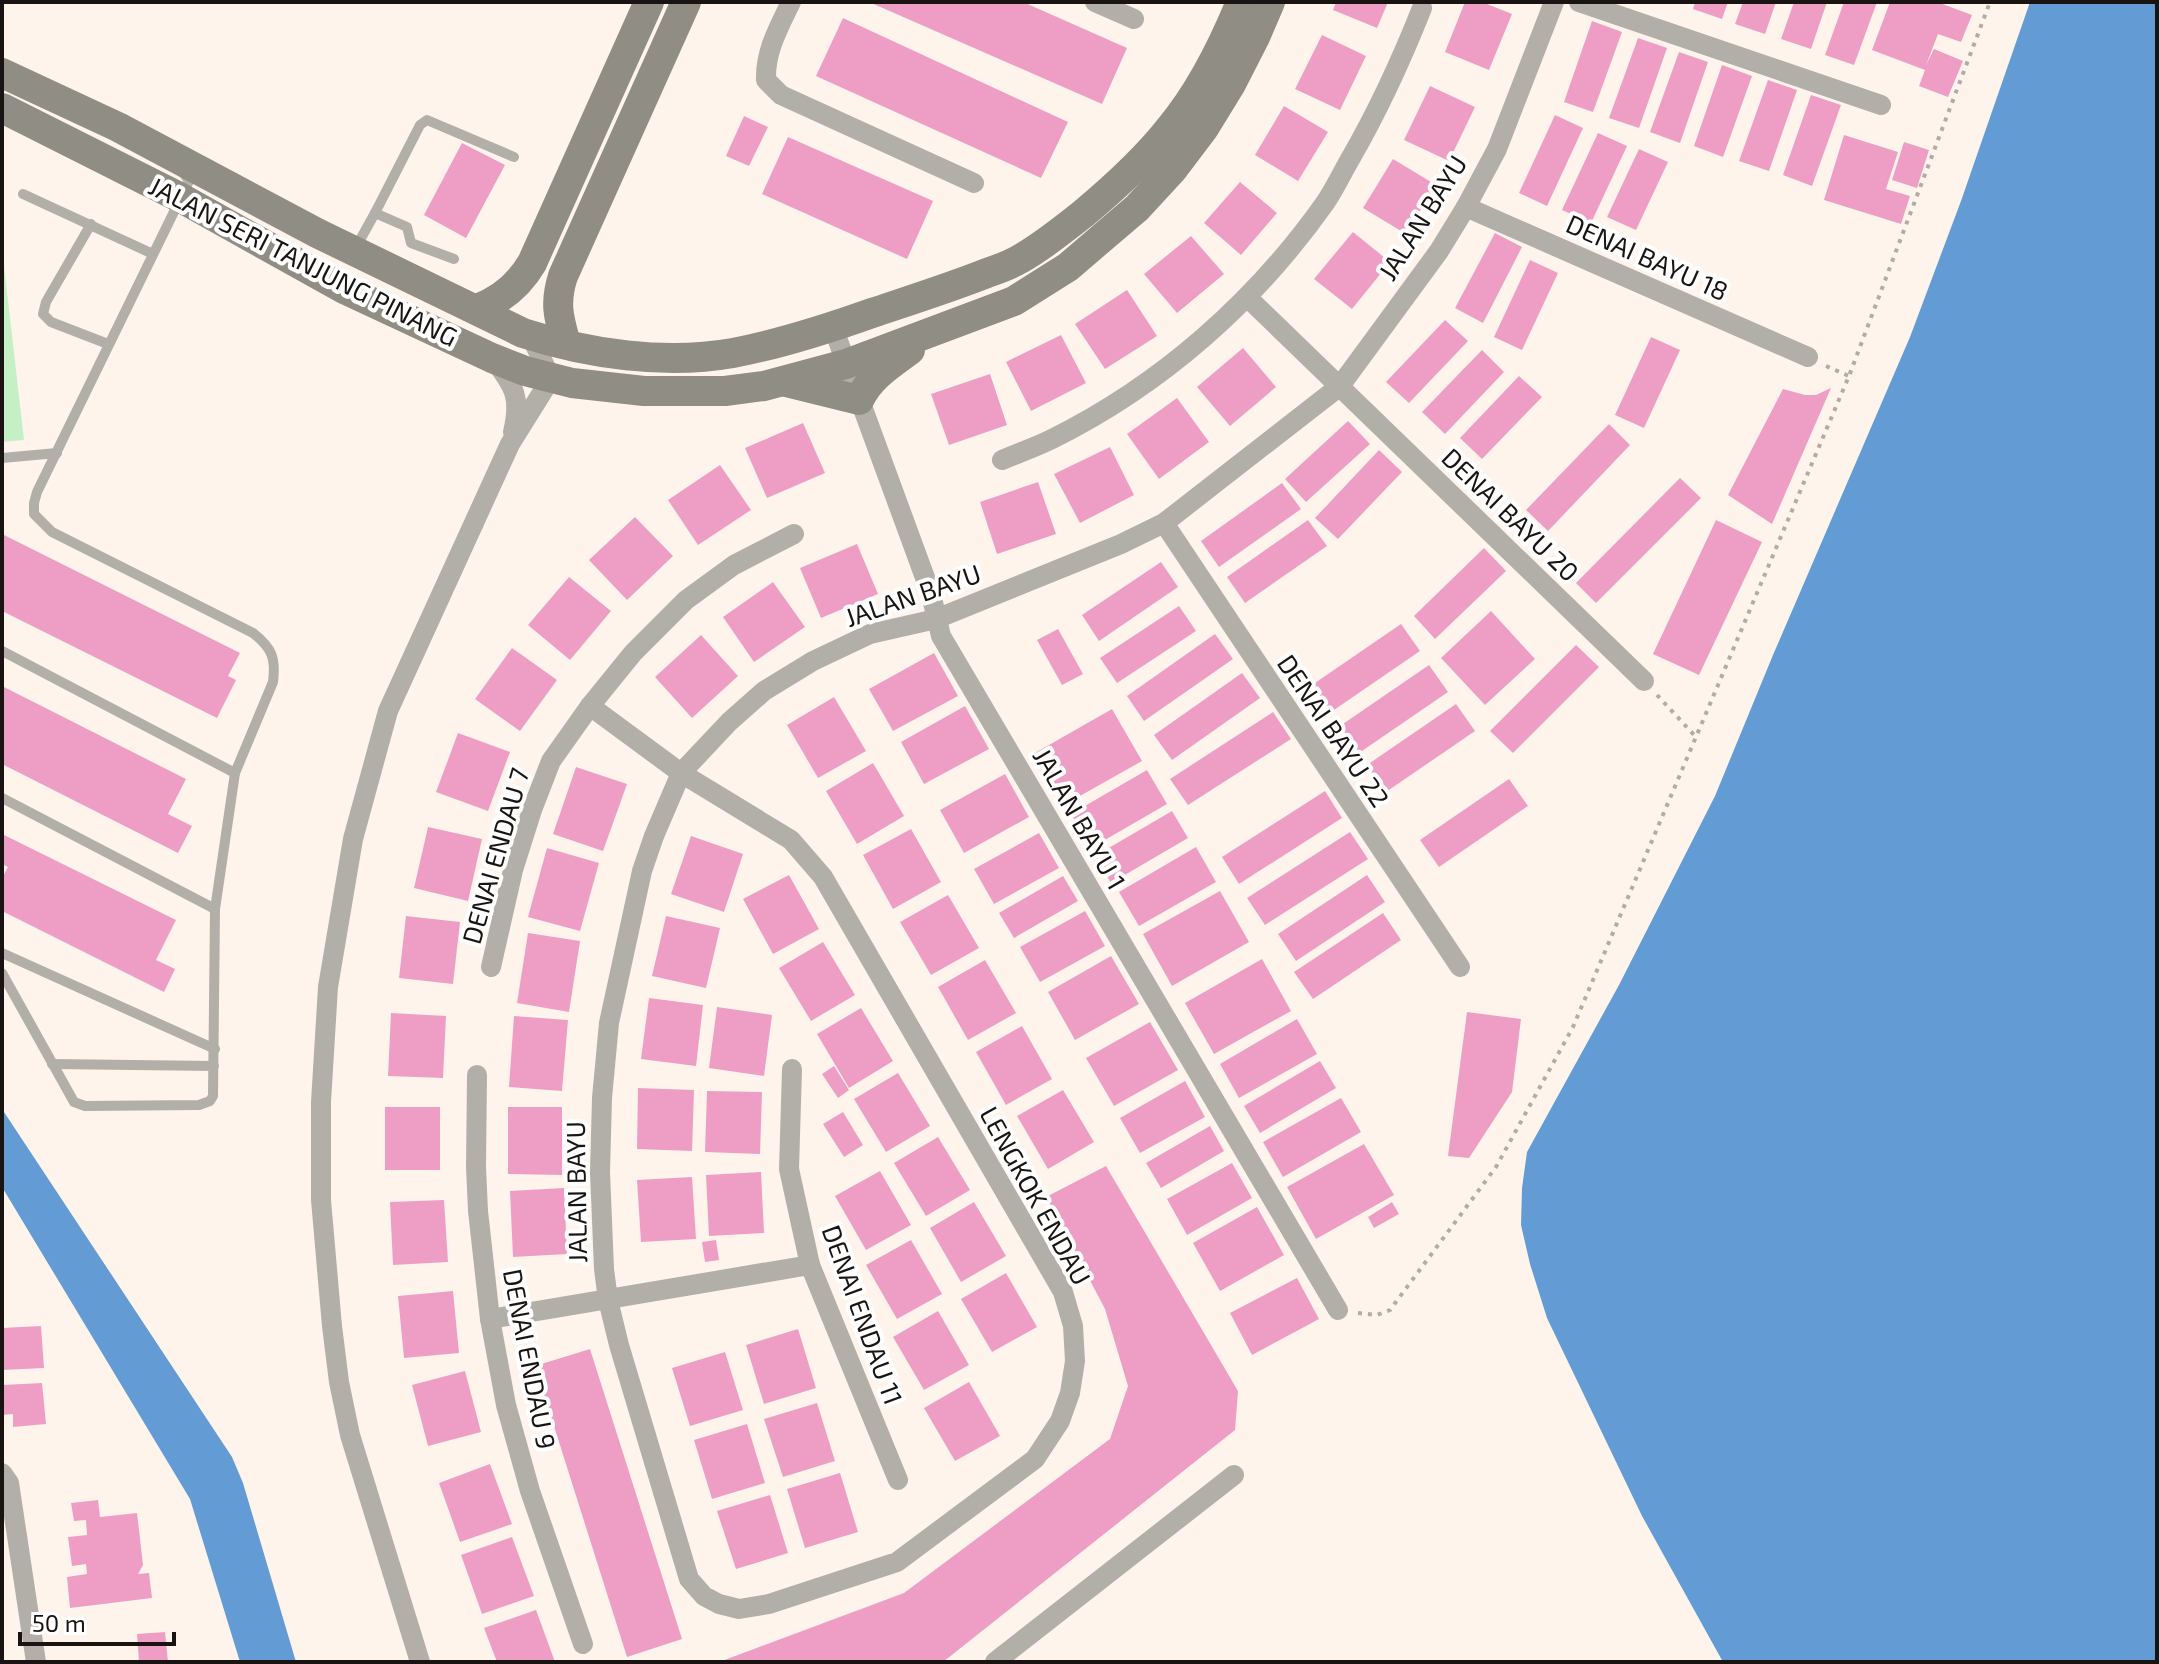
<svg xmlns="http://www.w3.org/2000/svg" width="2159" height="1664" viewBox="0 0 2159 1664" font-family="'Exo 2',sans-serif">
<rect width="100%" height="100%" fill="#fff4ec"/>
<polygon fill="#c5f0c6" points="2,248 24,440 2,442"/>
<g fill="#639bd5">
<polygon points="2030,2 2157,2 2157,1662 1723,1662 1642,1516 1547,1318 1530,1264 1521,1225 1522,1188 1527,1152 1619,985 1715,796 1773,655 1910,337 1961,201"/>
<polygon points="2,1109 232,1457 243,1483 296,1662 240,1662 190,1499 2,1187"/>
</g>
<g fill="#ee9ec4">
<polygon points="869,2 1023,2 1127,48 1102,104"/>
<polygon points="1336,2 1388,2 1377,28 1333,10"/>
<polygon points="1465,2 1482,2 1512,14 1489,70 1445,52"/>
<polygon points="1695,2 1728,2 1722,19 1693,9"/>
<polygon points="1743,2 1776,2 1765,34 1735,24"/>
<polygon points="1794,2 1827,2 1811,49 1781,39"/>
<polygon points="1844,2 1877,2 1854,65 1825,55"/>
<polygon points="1890,2 1937,2 1972,15 1961,42 1938,34 1926,65 1934,49 1963,61 1948,97 1919,86 1925,70 1872,50"/>
<polygon points="843,18 1068,122 1041,178 816,76"/>
<polygon points="1592,21 1622,32 1593,112 1564,102"/>
<polygon points="1322,35 1366,56 1340,110 1295,89"/>
<polygon points="1638,38 1667,48 1639,128 1609,118"/>
<polygon points="1679,52 1708,62 1680,143 1650,132"/>
<polygon points="1722,65 1752,76 1723,157 1694,146"/>
<polygon points="1768,80 1797,90 1769,171 1739,161"/>
<polygon points="1430,86 1475,107 1449,161 1404,140"/>
<polygon points="1811,95 1841,105 1812,186 1783,175"/>
<polygon points="1284,106 1328,132 1298,181 1255,155"/>
<polygon points="1555,115 1583,128 1547,206 1519,193"/>
<polygon points="744,116 768,127 749,166 726,156"/>
<polygon points="1598,133 1627,146 1591,223 1562,210"/>
<polygon points="1844,135 1898,152 1886,189 1910,196 1901,224 1824,200"/>
<polygon points="788,137 933,201 907,259 762,194"/>
<polygon points="1904,142 1929,150 1917,188 1892,180"/>
<polygon points="462,143 505,165 466,238 424,215"/>
<polygon points="1639,149 1668,162 1636,230 1607,217"/>
<polygon points="1393,159 1436,185 1406,234 1363,208"/>
<polygon points="1240,182 1277,213 1241,255 1204,223"/>
<polygon points="1353,232 1390,262 1352,309 1314,279"/>
<polygon points="1495,233 1522,247 1483,323 1455,308"/>
<polygon points="1191,236 1224,274 1177,313 1144,274"/>
<polygon points="1530,260 1558,273 1522,350 1494,337"/>
<polygon points="1127,290 1157,336 1105,369 1075,324"/>
<polygon points="1445,320 1468,341 1409,403 1386,382"/>
<polygon points="1061,335 1086,383 1031,411 1006,362"/>
<polygon points="1651,337 1680,350 1644,428 1615,415"/>
<polygon points="1243,348 1276,387 1230,426 1197,387"/>
<polygon points="1482,350 1504,372 1445,434 1422,412"/>
<polygon points="990,374 1007,425 949,445 931,394"/>
<polygon points="1519,376 1542,397 1482,459 1460,438"/>
<polygon points="1831,388 1772,524 1728,495 1783,389 1805,395 1816,395"/>
<polygon points="1177,398 1209,442 1159,479 1127,434"/>
<polygon points="1348,421 1370,444 1306,502 1285,479"/>
<polygon points="803,423 825,473 767,498 745,448"/>
<polygon points="1609,424 1630,445 1548,531 1526,510"/>
<polygon points="1110,447 1134,495 1080,523 1054,474"/>
<polygon points="1379,450 1402,472 1338,539 1315,518"/>
<polygon points="720,465 751,510 698,545 668,500"/>
<polygon points="1680,478 1701,498 1596,603 1576,583"/>
<polygon points="1038,482 1056,534 997,554 980,502"/>
<polygon points="1282,483 1301,509 1219,567 1201,541"/>
<polygon points="635,517 673,556 627,600 589,560"/>
<polygon points="1308,520 1327,546 1245,603 1227,577"/>
<polygon points="1716,520 1762,542 1699,675 1653,654"/>
<polygon points="2,534 240,653 228,676 236,680 217,718 2,611"/>
<polygon points="857,544 878,594 821,618 800,568"/>
<polygon points="1484,548 1506,571 1435,639 1414,616"/>
<polygon points="1161,562 1178,587 1099,641 1082,615"/>
<polygon points="569,577 611,611 570,660 528,625"/>
<polygon points="773,582 805,627 754,662 723,617"/>
<polygon points="1179,606 1196,631 1117,683 1100,658"/>
<polygon points="1491,611 1535,659 1485,705 1441,658"/>
<polygon points="1401,624 1420,651 1331,712 1312,685"/>
<polygon points="1058,629 1083,674 1062,685 1037,640"/>
<polygon points="1215,634 1233,659 1144,721 1127,696"/>
<polygon points="701,635 738,676 692,718 655,677"/>
<polygon points="1576,645 1599,667 1513,753 1490,731"/>
<polygon points="512,648 557,680 520,731 475,699"/>
<polygon points="934,653 958,696 893,731 869,689"/>
<polygon points="1429,665 1448,692 1359,753 1340,726"/>
<polygon points="1242,673 1260,698 1172,760 1154,735"/>
<polygon points="2,686 186,779 168,814 192,826 178,853 2,764"/>
<polygon points="834,697 866,751 818,778 787,725"/>
<polygon points="1456,704 1475,731 1386,792 1367,765"/>
<polygon points="965,706 989,749 924,784 901,742"/>
<polygon points="1112,709 1142,761 1064,805 1035,753"/>
<polygon points="1273,712 1291,739 1188,805 1170,779"/>
<polygon points="458,733 510,752 488,811 436,792"/>
<polygon points="873,763 904,816 857,844 826,791"/>
<polygon points="576,767 627,784 603,851 553,834"/>
<polygon points="1147,770 1167,804 1091,848 1071,814"/>
<polygon points="1005,774 1029,817 964,853 940,810"/>
<polygon points="1509,779 1528,806 1439,867 1420,840"/>
<polygon points="1325,791 1342,818 1239,884 1222,857"/>
<polygon points="1172,811 1188,838 1111,883 1095,856"/>
<polygon points="428,827 482,839 468,901 414,888"/>
<polygon points="911,829 941,882 893,909 863,855"/>
<polygon points="1350,832 1368,859 1265,925 1247,898"/>
<polygon points="1039,833 1059,868 994,904 974,869"/>
<polygon points="2,834 176,920 156,960 175,969 164,992 2,911 2,878 8,867 2,864"/>
<polygon points="691,836 743,854 724,912 671,894"/>
<polygon points="1196,847 1216,882 1139,926 1119,892"/>
<polygon points="547,848 599,863 580,931 528,917"/>
<polygon points="789,875 819,929 773,954 743,899"/>
<polygon points="1367,875 1385,902 1296,961 1278,934"/>
<polygon points="1063,876 1078,901 1014,938 999,913"/>
<polygon points="1220,891 1249,942 1172,986 1143,934"/>
<polygon points="948,895 979,948 931,975 900,922"/>
<polygon points="1085,911 1105,946 1040,982 1020,947"/>
<polygon points="1383,913 1401,940 1313,999 1294,972"/>
<polygon points="406,916 460,922 453,984 399,978"/>
<polygon points="666,916 720,928 706,988 652,976"/>
<polygon points="528,933 580,941 569,1012 517,1003"/>
<polygon points="823,942 855,995 811,1021 779,968"/>
<polygon points="1111,956 1139,1004 1075,1040 1048,992"/>
<polygon points="1262,959 1291,1011 1214,1054 1185,1003"/>
<polygon points="985,960 1016,1013 968,1040 938,987"/>
<polygon points="649,998 703,1005 696,1066 641,1059"/>
<polygon points="717,1007 772,1015 764,1076 709,1068"/>
<polygon points="861,1008 893,1061 849,1088 817,1034"/>
<polygon points="1467,1012 1521,1019 1512,1092 1469,1158 1448,1156"/>
<polygon points="391,1013 446,1016 443,1078 388,1076"/>
<polygon points="514,1016 568,1020 562,1091 509,1087"/>
<polygon points="1297,1019 1317,1054 1239,1098 1220,1064"/>
<polygon points="1150,1022 1178,1070 1114,1106 1086,1058"/>
<polygon points="1022,1026 1052,1079 1006,1105 976,1052"/>
<polygon points="1320,1061 1336,1088 1260,1133 1244,1106"/>
<polygon points="834,1066 849,1090 838,1098 822,1074"/>
<polygon points="898,1073 930,1126 886,1152 854,1099"/>
<polygon points="1185,1081 1205,1117 1140,1153 1120,1118"/>
<polygon points="638,1088 694,1090 692,1151 637,1149"/>
<polygon points="1063,1090 1094,1142 1048,1169 1017,1116"/>
<polygon points="707,1091 762,1092 760,1154 705,1152"/>
<polygon points="1341,1098 1361,1132 1283,1177 1263,1142"/>
<rect x="385" y="1107" width="55" height="63"/>
<polygon points="508,1107 562,1107 562,1175 508,1174"/>
<polygon points="843,1112 863,1145 844,1157 823,1124"/>
<polygon points="1210,1126 1224,1151 1161,1188 1146,1163"/>
<polygon points="938,1137 970,1190 926,1216 894,1163"/>
<polygon points="1364,1144 1394,1195 1316,1239 1287,1187"/>
<polygon points="1232,1163 1252,1198 1187,1235 1167,1199"/>
<polygon points="1106,1166 1238,1391 1235,1430 943,1662 719,1662 904,1593 1110,1439 1128,1386 1105,1309 1046,1197"/>
<polygon points="880,1171 911,1225 866,1250 835,1196"/>
<polygon points="761,1172 764,1233 709,1236 706,1175"/>
<polygon points="692,1177 696,1239 641,1242 637,1180"/>
<polygon points="564,1188 567,1254 513,1257 510,1191"/>
<polygon points="444,1200 448,1262 393,1265 390,1202"/>
<polygon points="974,1202 1006,1256 961,1282 930,1228"/>
<polygon points="1392,1202 1399,1214 1374,1228 1368,1217"/>
<polygon points="1257,1207 1284,1255 1220,1291 1193,1243"/>
<polygon points="716,1240 719,1260 705,1262 702,1242"/>
<polygon points="911,1240 942,1294 897,1319 866,1265"/>
<polygon points="1006,1273 1037,1327 992,1352 961,1299"/>
<polygon points="1297,1278 1319,1319 1252,1355 1230,1313"/>
<polygon points="453,1291 459,1353 404,1358 398,1296"/>
<polygon points="938,1311 969,1365 924,1390 893,1337"/>
<polygon points="41,1326 44,1368 2,1370 2,1328"/>
<polygon points="798,1329 816,1388 764,1404 746,1345"/>
<polygon points="590,1349 682,1639 627,1657 535,1366"/>
<polygon points="725,1352 743,1410 690,1426 672,1368"/>
<polygon points="465,1371 481,1432 428,1446 412,1385"/>
<polygon points="969,1382 1000,1436 955,1461 924,1408"/>
<polygon points="42,1383 46,1424 13,1427 13,1414 2,1415 2,1385"/>
<polygon points="817,1403 835,1461 783,1477 764,1419"/>
<polygon points="747,1424 765,1483 712,1499 694,1440"/>
<polygon points="490,1464 512,1524 460,1542 439,1483"/>
<polygon points="840,1473 858,1532 805,1548 787,1489"/>
<polygon points="770,1495 788,1553 736,1569 717,1511"/>
<polygon points="98,1500 100,1517 137,1513 143,1565 138,1574 149,1573 152,1598 70,1608 67,1577 87,1574 86,1564 72,1566 68,1537 87,1535 86,1520 74,1521 71,1503"/>
<polygon points="512,1537 534,1596 482,1614 461,1555"/>
<polygon points="536,1610 555,1662 497,1662 484,1628"/>
<polygon points="165,1632 168,1662 139,1662 137,1634"/>
</g>
<g fill="none" stroke-linecap="round" stroke-linejoin="round">
<g stroke="#b4aba5" stroke-width="4" stroke-dasharray="4 6" stroke-linecap="butt">
<polyline points="1826,366 1849,376"/>
<polyline points="1657,695 1696,737"/>
<polyline points="1358,1313 1377,1315 1390,1310 1496,1167 1573,1027 1849,376 1990,2"/>
</g>
<g stroke="#b2afa9" stroke-width="10">
<polyline points="23,194 153,254"/>
<polyline points="375,213 407,227 411,243 454,259"/>
<polyline points="91,224 46,302 43,314 51,322 108,344"/>
<polyline points="355,249 375,213 420,125 427,120 514,157"/>
<polyline points="2,458 57,453"/>
<polyline points="2,651 235,773"/>
<polyline points="2,798 215,909"/>
<polyline points="2,953 215,1049"/>
<path d="M2,973L74,1102L85,1106L199,1105L210,1101L213,1096L215,909L235,773L273,682C276,658 272,648 253,633L52,532L34,514V503L37,492L189,181L182,171"/>
<polyline points="52,1064 214,1066"/>
</g>
<g stroke="#b2afa9" stroke-width="20">
<path d="M791,2C779,27 765,51 766,80L781,95L974,183"/>
<polyline points="1095,2 1134,19"/>
<polyline points="1579,2 1881,105"/>
<polyline points="1466,207 1808,357"/>
<polyline points="1248,298 1644,681"/>
<polyline points="833,327 931,594 941,636 1338,1310"/>
<path d="M494,360C515,387 521,398 513,432"/>
<path d="M1002,460C1018,453 1036,447 1052,439C1161,385 1255,302 1325,203C1334,190 1341,175 1349,161C1378,111 1401,61 1422,8"/>
<polyline points="1164,523 1460,967"/>
<polyline points="590,706 681,773 791,840 823,877 1063,1292 1073,1326 1075,1361 1070,1393 1060,1421 1035,1459 897,1562 769,1604 739,1609 719,1604 704,1596 689,1579 619,1345 608,1300 604,1269 600,1172 602,1098 609,1023 642,871 654,836 681,773 729,722 764,691 813,661 870,634 936,619 1121,544 1164,523 1340,386 1439,251 1466,207 1497,149 1554,2"/>
<polyline points="491,967 513,870 532,810 551,761 590,706 633,653 686,600 734,565 794,534"/>
<polyline points="792,1069 789,1169 810,1265 898,1480"/>
<polyline points="477,1075 476,1167 478,1211 490,1319 506,1405 530,1491 583,1644"/>
<polyline points="490,1319 810,1265"/>
<polyline points="2,1473 9,1483 36,1662"/>
<polyline points="420,1662 350,1435 339,1382 332,1326 321,1200 321,1102 328,987 353,839 388,711 510,444 545,388 546,368 534,343 524,334"/>
<polyline points="995,1662 1234,1475"/>
</g>
<g stroke="#908d84" stroke-width="30">
<path d="M2,73L118,127L317,233L523,333C588,354 665,365 733,353C780,344 827,329 872,313C911,300 949,288 987,273C998,269 1010,265 1020,259C1043,246 1064,229 1084,213C1115,187 1145,160 1170,128C1200,92 1223,46 1241,2"/>
<polyline points="2,108 181,198 344,289 492,358 525,371 572,383 644,391 725,391 764,386 846,364 1014,301 1068,267 1137,208 1173,169 1204,128 1231,84 1255,37 1270,2"/>
<path d="M477,309C501,300 519,285 532,263L649,2"/>
<path d="M566,344C559,318 554,304 563,276L686,2"/>
<path d="M786,382L859,400C870,377 890,365 910,350"/>
</g>
</g>
<g text-anchor="middle" stroke-width="8" stroke-linejoin="round" paint-order="stroke">
<g font-size="26" fill="#191411" stroke="#fff">
<text transform="translate(1423 218) rotate(-58)" y="9">JALAN BAYU</text>
<text transform="translate(1647 258) rotate(24)" y="9">DENAI BAYU 18</text>
<text transform="translate(303 262) rotate(27)" y="9">JALAN SERI TANJUNG PINANG</text>
<text transform="translate(1510 515) rotate(44)" y="9">DENAI BAYU 20</text>
<text transform="translate(913 596) rotate(-19)" y="9">JALAN BAYU</text>
<text transform="translate(1333 731) rotate(56)" y="9">DENAI BAYU 22</text>
<text transform="translate(1079 819) rotate(60)" y="9">JALAN BAYU 1</text>
<text transform="translate(496 856) rotate(-74)" y="9">DENAI ENDAU 7</text>
<text transform="translate(577 1192) rotate(-91)" y="9">JALAN BAYU</text>
<text transform="translate(1035 1196) rotate(61)" y="9">LENGKOK ENDAU</text>
<text transform="translate(862 1315) rotate(70)" y="9">DENAI ENDAU 11</text>
<text transform="translate(529 1359) rotate(79)" y="9">DENAI ENDAU 9</text>
</g>
</g>
<rect width="2159" height="1664" fill="none" stroke="#191411" stroke-width="8"/>
<path d="M20 1632v12h154v-12" fill="none" stroke="#191411" stroke-width="4"/>
<text x="32" y="1632" font-size="24" fill="#191411" stroke="#ffffff" stroke-width="6" paint-order="stroke">50 m</text>
</svg>
